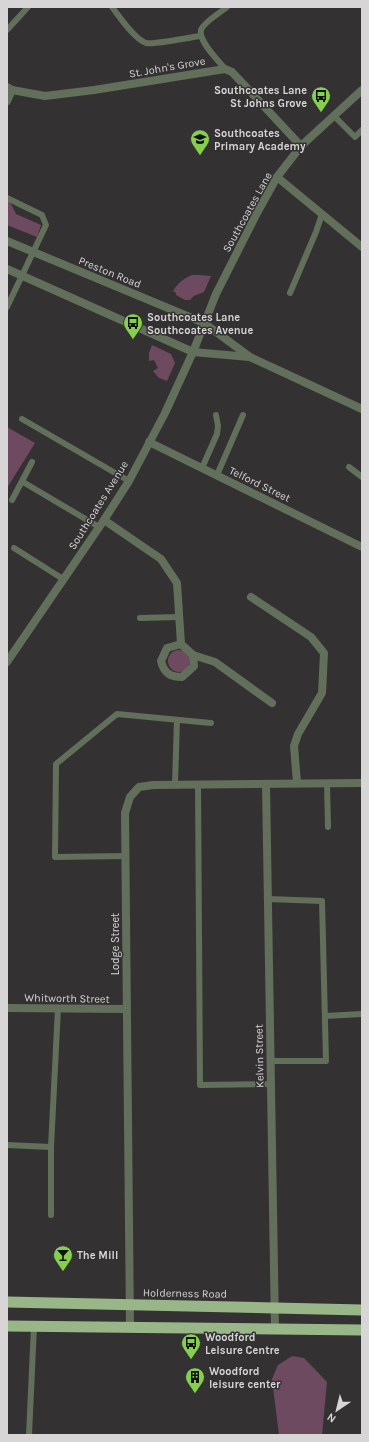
<svg xmlns="http://www.w3.org/2000/svg" width="369" height="1442" viewBox="0 0 369 1442" font-family="Karla,sans-serif">
<rect width="100%" height="100%" fill="#343133"/>
<g fill="#6e4a60">
<polygon points="7,201 10,202 16,214 41,225 37,237 7,225"/>
<path d="M192,275H199L211,276L204,292L194,296L190,300H185L176,295V293L173,291C178,283 183,279 192,275Z"/>
<polygon points="152,345 171,354 175,363 167,381 159,378 153,371 158,368 154,360 149,361 149,353"/>
<polygon points="7,427 35,443 7,488"/>
<circle cx="179" cy="661" r="11"/>
<polygon points="292,1356 304,1358 327,1382 322,1435 279,1435 272,1379 278,1365"/>
</g>
<g fill="none" stroke-linecap="round" stroke-linejoin="round">
<g stroke="#626f5a" stroke-width="6">
<path d="M112,7C119,16 134,39 146,43C155,45 190,37 201,36"/>
<polyline points="7,30 28,7"/>
<path d="M225,69C219,61 198,41 201,30C203,23 221,12 227,7"/>
<polyline points="334,116 355,137 362,130"/>
<polyline points="7,198 42,215 46,225 7,307"/>
<polyline points="290,293 316,232 322,214"/>
<polyline points="22,419 129,481"/>
<polyline points="349,467 362,477"/>
<polyline points="202,468 217,434 218,426 216,415"/>
<polyline points="217,475 243,415"/>
<polyline points="23,482 99,527"/>
<polyline points="12,500 32,462"/>
<polyline points="14,548 63,579"/>
<polyline points="140,618 179,617"/>
<polyline points="327,783 328,827"/>
<polyline points="175,784 177,720"/>
<polyline points="198,784 200,1085 271,1084"/>
<polyline points="126,856 55,857 56,764 117,714 211,723"/>
<polyline points="268,899 322,901 326,1061 270,1061"/>
<polyline points="325,1016 362,1014"/>
<polyline points="7,1145 51,1147"/>
<polyline points="51,1215 51,1147 58,1008"/>
<polyline points="29,1435 34,1326"/>
</g>
<g stroke="#626f5a" stroke-width="8">
<polyline points="7,87 12,90 45,96 94,90 225,69 232,72 301,146"/>
<polyline points="7,101 12,90"/>
<polyline points="277,177 362,247"/>
<polyline points="149,442 362,547"/>
<polyline points="104,520 161,559 177,583 181,644 193,655 215,662 272,703"/>
<polyline points="251,597 311,637 324,653 322,693 298,734 294,746 297,783"/>
<path d="M181,644L167,648L161,661C164,673 170,677 182,677L194,666L193,655"/>
<polyline points="7,662 104,520 129,481 165,413 193,352"/>
<polyline points="266,784 275,1329"/>
<polyline points="7,1008 126,1009"/>
<polyline points="130,1327 125,813 130,797 139,787 153,785 362,783"/>
</g>
<g stroke="#626f5a" stroke-width="8">
<polyline points="7,241 204,323 250,357 362,409"/>
<polyline points="7,269 193,352 249,357"/>
<polyline points="193,352 216,294 257,213 277,177 301,146 362,90"/>
</g>
<g stroke="#99b688" stroke-width="11">
<polyline points="7,1302 362,1310"/>
<polyline points="7,1326 362,1330"/>
</g>
</g>
<defs>
<g id="bus-pin" transform="scale(1)"><path d="M0 17L-7.5 6A9.5 9.5 0 1 1 7.5 6Z" fill="#85cf4d" stroke="#343133"/><path d="M-5-6H5V4H4V6H2V4H-2V6H-4V4H-5ZM-3.5-4V0h7V-4ZM-3.5 1.2v1.5H-2V1.2ZM2 1.2v1.5H3.5V1.2Z" fill="#111"/></g>
<g id="school-pin" transform="scale(1)"><path d="M0 17L-7.5 6A9.5 9.5 0 1 1 7.5 6Z" fill="#85cf4d" stroke="#343133"/><path d="M0-5L7-2L0 1L-7-2ZM-4 1L0 2.5L4 1V4Q0 6-4 4Z" fill="#111"/></g>
<g id="bar-pin" transform="scale(1)"><path d="M0 17L-7.5 6A9.5 9.5 0 1 1 7.5 6Z" fill="#85cf4d" stroke="#343133"/><path d="M-6-5H6L.8 .8V4.5H3.5V6h-7V4.5H-.8V.8Z" fill="#111"/></g>
<g id="building-pin" transform="scale(1)"><path d="M0 17L-7.5 6A9.5 9.5 0 1 1 7.5 6Z" fill="#85cf4d" stroke="#343133"/><path d="M-4-6H4V6H1V3H-1V6H-4ZM-2.5-4.3h1.7v1.8h-1.7ZM.8-4.3h1.7v1.8H.8ZM-2.5-1h1.7V.8h-1.7ZM.8-1h1.7V.8H.8Z" fill="#111"/></g>
</defs>
<g fill-rule="evenodd">
<use href="#bus-pin" x="321" y="96"/>
<use href="#school-pin" x="200" y="139"/>
<use href="#bus-pin" x="133" y="323"/>
<use href="#bar-pin" x="63" y="1255"/>
<use href="#bus-pin" x="191" y="1343"/>
<use href="#building-pin" x="195" y="1377"/>
</g>
<g text-anchor="middle" stroke-width="3" stroke-linejoin="round" paint-order="stroke">
<g font-size="11" fill="#d7d5d6" stroke="#343133">
<text transform="translate(167 67) rotate(-10)" y="4">St. John's Grove</text>
<text transform="translate(247 212) rotate(-61)" y="4">Southcoates Lane</text>
<text transform="translate(110 272) rotate(22)" y="4">Preston Road</text>
<text transform="translate(260 484) rotate(26)" y="4">Telford Street</text>
<text transform="translate(98 505) rotate(-58)" y="4">Southcoates Avenue</text>
<text transform="translate(115 944) rotate(-90)" y="4">Lodge Street</text>
<text transform="translate(67 998) rotate(1)" y="4">Whitworth Street</text>
<text transform="translate(259 1056) rotate(-91)" y="4">Kelvin Street</text>
<text transform="translate(185 1293) rotate(1)" y="4">Holderness Road</text>
</g>
<g font-size="11" font-weight="bold" fill="#d7d5d6" stroke="#343133" text-anchor="start">
<text x="307" y="94" text-anchor="end">Southcoates Lane<tspan x="307" dy="13">St Johns Grove</tspan></text>
<text x="214" y="137">Southcoates<tspan x="214" dy="13">Primary Academy</tspan></text>
<text x="147" y="321">Southcoates Lane<tspan x="147" dy="13">Southcoates Avenue</tspan></text>
<text x="77" y="1259">The Mill</text>
<text x="205" y="1341">Woodford<tspan x="205" dy="13">Leisure Centre</tspan></text>
<text x="209" y="1375">Woodford<tspan x="209" dy="13">leisure center</tspan></text>
</g>
</g>
<rect width="369" height="1442" fill="none" stroke="#d7d5d6" stroke-width="16"/>
<g transform="translate(337 1410) rotate(215)" stroke="#343133" stroke-width="3" paint-order="stroke">
<path d="M0-3L7 15L0 10L-7 15Z" fill="#d7d5d6"/>
<text y="-6" font-size="11" font-weight="bold" text-anchor="middle" fill="#d7d5d6">N</text>
</g>
</svg>
